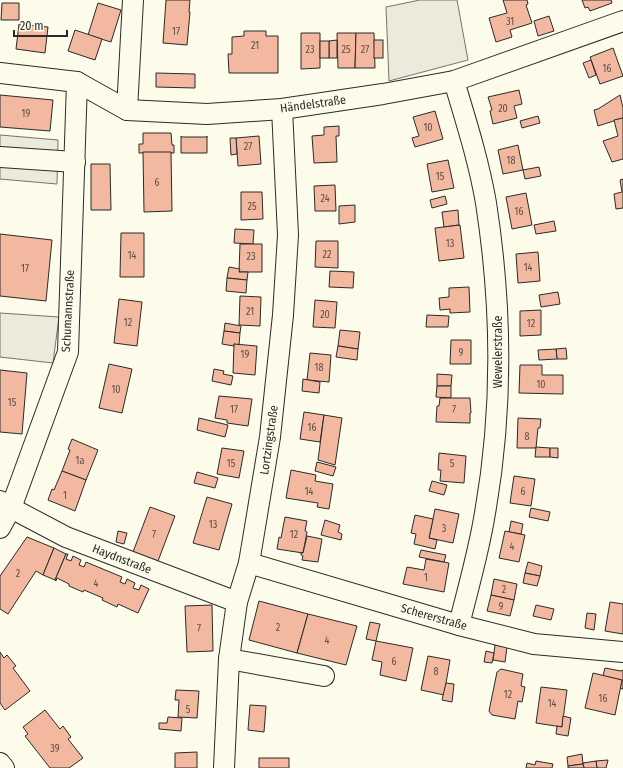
<svg xmlns="http://www.w3.org/2000/svg" width="623" height="768" viewBox="0 0 623 768" font-family="'Fira Sans Condensed',sans-serif">
<rect width="100%" height="100%" fill="#fdfbea"/>
<polygon fill="#ecebdb" stroke="#74746e" points="420,0 457,0 468,60 389,81 386,7"/>
<g fill="#eceadb" stroke="#74746e">
<polygon points="0,135 58,140 57,184 0,179"/>
<polygon points="0,313 59,317 53,363 0,357"/>
</g>
<g fill="#f2b8a0" stroke="#2b2b2b">
<polygon points="166,0 190,0 189,12 190,12 187,45 163,43"/>
<polygon points="503,0 527,0 528,4 526,5 532,23 510,30 512,37 496,42 489,18 507,13"/>
<polygon points="582,0 611,0 612,3 590,11 588,7 585,8"/>
<polygon points="2,3 19,3 19,20 1,20"/>
<polygon points="98,3 121,10 111,42 88,35"/>
<polygon points="549,16 554,31 538,36 534,21"/>
<polygon points="19,24 48,27 45,53 16,49"/>
<polygon points="75,30 102,39 95,60 68,51"/>
<polygon points="244,31 266,31 266,36 278,36 278,73 229,73 228,54 232,54 232,37 244,36"/>
<polygon points="301,33 320,33 320,68 301,69"/>
<polygon points="337,33 356,33 355,68 338,68"/>
<polygon points="356,33 374,33 375,68 355,68"/>
<polygon points="337,40 337,58 329,58 329,41"/>
<rect x="374" y="40" width="9" height="18"/>
<rect x="320" y="41" width="9" height="17"/>
<polygon points="613,48 623,76 600,84 590,57"/>
<polygon points="591,60 596,75 589,78 583,63"/>
<polygon points="156,73 195,74 195,88 156,87"/>
<polygon points="519,90 522,104 514,106 517,118 493,124 490,111 492,110 488,97"/>
<polygon points="0,95 53,100 50,131 0,127"/>
<polygon points="620,95 623,108 623,118 598,126 594,110 598,109"/>
<polygon points="435,111 443,139 415,147 412,138 419,136 413,117"/>
<polygon points="538,116 540,123 522,128 520,121"/>
<polygon points="623,118 623,159 612,162 603,141 618,136 614,120"/>
<polygon points="339,126 339,136 336,136 337,162 314,163 312,136 324,135 324,127"/>
<polygon points="143,133 171,133 172,145 174,145 174,153 139,153 139,144 143,144"/>
<polygon points="181,136 182,137 207,137 207,136 207,153 181,153"/>
<polygon points="259,136 261,164 238,166 236,138"/>
<polygon points="230,138 236,138 237,154 231,155"/>
<polygon points="518,145 523,170 503,174 498,150"/>
<polygon points="143,152 171,152 172,211 144,212"/>
<polygon points="448,160 454,188 432,192 427,164"/>
<polygon points="91,164 110,164 111,210 91,210"/>
<polygon points="539,167 541,176 525,179 523,170"/>
<polygon points="623,179 623,208 616,209 614,194 622,192 620,180"/>
<polygon points="335,185 336,211 315,211 314,186"/>
<polygon points="241,192 262,192 263,219 241,220"/>
<polygon points="526,193 532,225 512,229 506,197"/>
<polygon points="445,196 447,204 432,208 430,200"/>
<polygon points="355,205 355,222 339,224 339,206"/>
<polygon points="458,210 459,225 444,227 442,212"/>
<polygon points="554,221 556,231 536,234 534,225"/>
<polygon points="460,225 464,258 439,261 435,228"/>
<polygon points="235,229 254,230 253,244 234,243"/>
<polygon points="121,233 144,233 144,277 120,277"/>
<polygon points="0,234 52,240 46,301 0,296"/>
<polygon points="316,241 338,241 338,268 315,267"/>
<polygon points="240,244 262,244 262,272 239,272"/>
<polygon points="538,252 540,281 518,283 516,254"/>
<polygon points="229,267 240,269 239,272 248,272 247,280 227,278"/>
<polygon points="330,271 354,272 353,288 329,287"/>
<polygon points="227,278 247,280 246,293 226,291"/>
<polygon points="469,287 470,312 450,313 450,309 440,310 439,298 449,297 449,288"/>
<polygon points="558,292 560,304 541,307 539,295"/>
<polygon points="240,296 261,297 260,326 239,325"/>
<polygon points="119,299 142,302 137,346 114,343"/>
<polygon points="315,300 337,302 335,328 313,327"/>
<polygon points="541,310 541,335 520,336 520,311"/>
<polygon points="427,315 449,316 448,327 426,327"/>
<polygon points="225,323 241,326 240,333 224,331"/>
<polygon points="340,330 360,332 358,349 338,346"/>
<polygon points="224,331 240,333 239,345 234,344 234,346 222,344"/>
<polygon points="451,340 471,340 471,364 450,364"/>
<polygon points="234,344 257,346 255,375 233,373"/>
<polygon points="338,346 358,349 357,360 336,357"/>
<polygon points="566,348 567,359 557,359 556,349"/>
<polygon points="556,349 557,359 539,360 538,350"/>
<polygon points="310,353 331,355 329,382 307,380"/>
<polygon points="109,364 132,369 122,413 99,408"/>
<polygon points="520,365 542,365 542,375 563,375 563,394 519,393"/>
<polygon points="214,369 224,371 223,374 233,376 231,385 212,381"/>
<polygon points="0,370 27,373 22,434 0,432"/>
<polygon points="437,374 452,375 451,386 437,386"/>
<polygon points="303,379 320,382 319,393 302,391"/>
<polygon points="437,386 451,386 451,398 436,397"/>
<polygon points="219,396 252,399 248,426 227,423 227,420 215,418"/>
<polygon points="440,398 470,398 471,413 470,413 470,423 436,422 437,406 439,406"/>
<polygon points="304,412 324,415 320,442 300,439"/>
<polygon points="324,415 342,418 335,465 318,460"/>
<polygon points="199,418 228,425 225,437 197,430"/>
<polygon points="518,418 541,419 540,428 538,428 536,448 517,448"/>
<polygon points="72,439 98,450 86,480 62,471 70,450 68,449"/>
<polygon points="536,447 550,448 550,457 535,457"/>
<polygon points="222,448 244,451 239,478 217,474"/>
<polygon points="550,448 558,448 558,458 550,457"/>
<polygon points="439,453 466,456 464,483 440,481 441,470 438,470"/>
<polygon points="317,462 336,467 333,476 315,471"/>
<polygon points="291,470 316,475 315,481 333,484 329,509 317,507 318,503 286,498"/>
<polygon points="62,471 86,480 75,511 48,500 52,489 54,490"/>
<polygon points="197,472 218,478 215,488 194,483"/>
<polygon points="514,476 535,479 531,506 510,503"/>
<polygon points="432,481 447,485 444,495 429,491"/>
<polygon points="207,497 232,504 219,550 193,543"/>
<polygon points="150,507 175,516 158,561 133,552"/>
<polygon points="531,508 550,512 548,521 529,517"/>
<polygon points="435,509 459,514 453,543 429,538"/>
<polygon points="415,515 433,519 429,538 437,540 435,549 414,544 416,534 411,533"/>
<polygon points="285,517 307,521 305,531 307,532 303,553 277,549 279,537 281,538"/>
<polygon points="325,520 340,525 338,532 342,534 341,540 321,535"/>
<polygon points="511,521 523,524 521,534 509,532"/>
<polygon points="118,531 127,533 124,544 116,542"/>
<polygon points="505,531 525,535 519,562 499,558"/>
<polygon points="307,536 322,539 318,562 302,560 303,556 301,555 301,553 303,553"/>
<polygon points="27,537 54,548 43,575 36,571 8,614 0,609 0,576"/>
<polygon points="54,548 66,554 55,580 43,575"/>
<polygon points="421,550 446,555 444,562 419,557"/>
<polygon points="66,554 68,554 66,559 71,561 73,556 81,560 79,565 84,567 86,562 122,577 120,582 125,584 127,579 135,583 133,588 139,590 141,585 149,589 138,613 118,604 117,607 102,600 103,598 84,590 83,592 69,586 69,584 57,578 56,581 55,580"/>
<polygon points="426,559 449,563 444,592 403,584 407,567 424,570"/>
<polygon points="528,562 542,566 540,576 525,573"/>
<polygon points="525,573 540,576 537,586 523,583"/>
<polygon points="494,579 517,584 514,600 491,595"/>
<polygon points="491,595 514,600 510,616 487,611"/>
<polygon points="259,601 308,614 297,653 249,640"/>
<polygon points="610,602 623,604 623,634 605,631"/>
<polygon points="212,605 213,651 187,652 185,606"/>
<polygon points="536,605 554,609 551,620 533,616"/>
<polygon points="587,613 596,614 594,630 585,628"/>
<polygon points="308,614 357,626 346,665 297,653"/>
<polygon points="370,622 380,624 376,641 366,639"/>
<polygon points="376,641 413,648 406,681 380,675 382,662 372,660"/>
<polygon points="495,645 507,647 505,662 493,660"/>
<polygon points="486,651 494,653 492,663 484,662"/>
<polygon points="0,652 4,658 7,655 16,666 13,668 30,691 5,710 0,703"/>
<polygon points="428,656 450,660 444,695 421,690"/>
<polygon points="605,668 621,671 623,670 623,689 620,688 622,680 603,676"/>
<polygon points="501,669 523,674 521,686 525,687 522,702 518,701 515,719 492,715 489,711 497,672"/>
<polygon points="593,673 622,680 615,715 585,708"/>
<polygon points="446,683 454,684 452,702 442,700"/>
<polygon points="541,687 567,690 562,727 536,723"/>
<polygon points="176,690 199,691 197,718 178,717 179,700 175,700"/>
<polygon points="250,705 266,706 264,732 248,730"/>
<polygon points="45,710 60,729 63,726 71,737 68,739 83,758 69,768 50,768 25,736 28,734 23,727"/>
<polygon points="563,716 571,718 568,736 556,734 557,726 562,727"/>
<polygon points="168,717 182,718 181,731 159,729 159,723 167,723"/>
<polygon points="197,752 197,768 175,768 175,753"/>
<polygon points="582,754 583,764 568,766 567,757"/>
<rect x="259" y="758" width="30" height="10"/>
<polygon points="608,760 606,768 597,768 596,761"/>
<polygon points="536,761 553,764 552,768 526,768 527,763 535,765"/>
<polygon points="596,761 597,768 584,768 583,763"/>
<polygon points="583,764 584,768 568,768 568,766"/>
</g>
<g fill="none" stroke-linecap="round" stroke-linejoin="round">
<g stroke="#2b2b2b" stroke-width="22">
<g id="minor">
<polyline points="0,73 77,82 127,110 207,114 282,109 383,94 454,81 623,21"/>
<path d="M454,81C466,121 479,162 486,203C502,306 503,411 485,513C479,551 468,588 459,625"/>
<polyline points="127,110 133,0"/>
<polyline points="0,157 75,162"/>
<polyline points="0,501 11,508 66,537 237,602"/>
<polyline points="0,528 11,508 68,352 77,82"/>
<polyline points="249,563 459,625 534,644 623,652"/>
<polyline points="229,659 324,676"/>
<polyline points="0,763 4,768"/>
<polyline points="224,768 229,659 237,602 249,563 270,437 283,315 288,235 282,109"/>
</g>
</g>
<use href="#minor" stroke="#fdfbea" stroke-width="20"/>
</g>
<g text-anchor="middle" stroke-width="3" stroke-linejoin="round" paint-order="stroke">
<g font-size="10" fill="#5d4e48">
<text x="510" y="25">31</text>
<text x="176" y="35">17</text>
<text x="255" y="49">21</text>
<text x="310" y="53">23</text>
<text x="346" y="53">25</text>
<text x="365" y="53">27</text>
<text x="607" y="72">16</text>
<text x="503" y="112">20</text>
<text x="26" y="117">19</text>
<text x="428" y="131">10</text>
<text x="248" y="150">27</text>
<text x="511" y="164">18</text>
<text x="440" y="180">15</text>
<text x="157" y="186">6</text>
<text x="325" y="202">24</text>
<text x="252" y="210">25</text>
<text x="519" y="215">16</text>
<text x="450" y="247">13</text>
<text x="327" y="258">22</text>
<text x="132" y="259">14</text>
<text x="251" y="260">23</text>
<text x="528" y="271">14</text>
<text x="25" y="272">17</text>
<text x="250" y="315">21</text>
<text x="325" y="318">20</text>
<text x="128" y="326">12</text>
<text x="531" y="327">12</text>
<text x="461" y="356">9</text>
<text x="245" y="358">19</text>
<text x="319" y="371">18</text>
<text x="541" y="388">10</text>
<text x="116" y="393">10</text>
<text x="12" y="406">15</text>
<text x="234" y="413">17</text>
<text x="454" y="413">7</text>
<text x="312" y="431">16</text>
<text x="527" y="440">8</text>
<text x="80" y="464">1a</text>
<text x="231" y="467">15</text>
<text x="452" y="467">5</text>
<text x="309" y="495">14</text>
<text x="523" y="495">6</text>
<text x="65" y="499">1</text>
<text x="213" y="528">13</text>
<text x="444" y="532">3</text>
<text x="154" y="538">7</text>
<text x="294" y="538">12</text>
<text x="512" y="550">4</text>
<text x="18" y="577">2</text>
<text x="426" y="581">1</text>
<text x="96" y="587">4</text>
<text x="504" y="593">2</text>
<text x="501" y="610">9</text>
<text x="278" y="631">2</text>
<text x="199" y="632">7</text>
<text x="327" y="644">4</text>
<text x="394" y="665">6</text>
<text x="436" y="675">8</text>
<text x="508" y="698">12</text>
<text x="603" y="702">16</text>
<text x="552" y="707">14</text>
<text x="188" y="713">5</text>
<text x="55" y="752">39</text>
</g>
<g font-size="12" fill="#2b2b2b" stroke="#fdfbea">
<text transform="translate(313 104) rotate(-8)" y="4">Händelstraße</text>
<text transform="translate(68 311) rotate(-87)" y="4">Schumannstraße</text>
<text transform="translate(498 352) rotate(-90)" y="4">Wewelerstraße</text>
<text transform="translate(269 440) rotate(-82)" y="4">Lortzingstraße</text>
<text transform="translate(122 559) rotate(21)" y="4">Haydnstraße</text>
<text transform="translate(434 617) rotate(16)" y="4">Schererstraße</text>
</g>
</g>
<path d="M14 30v6h53v-6" fill="none" stroke="#2b2b2b" stroke-width="2"/>
<text x="20" y="30" font-size="12" fill="#2b2b2b" stroke="#fdfbea" stroke-width="3" paint-order="stroke">20 m</text>
</svg>
